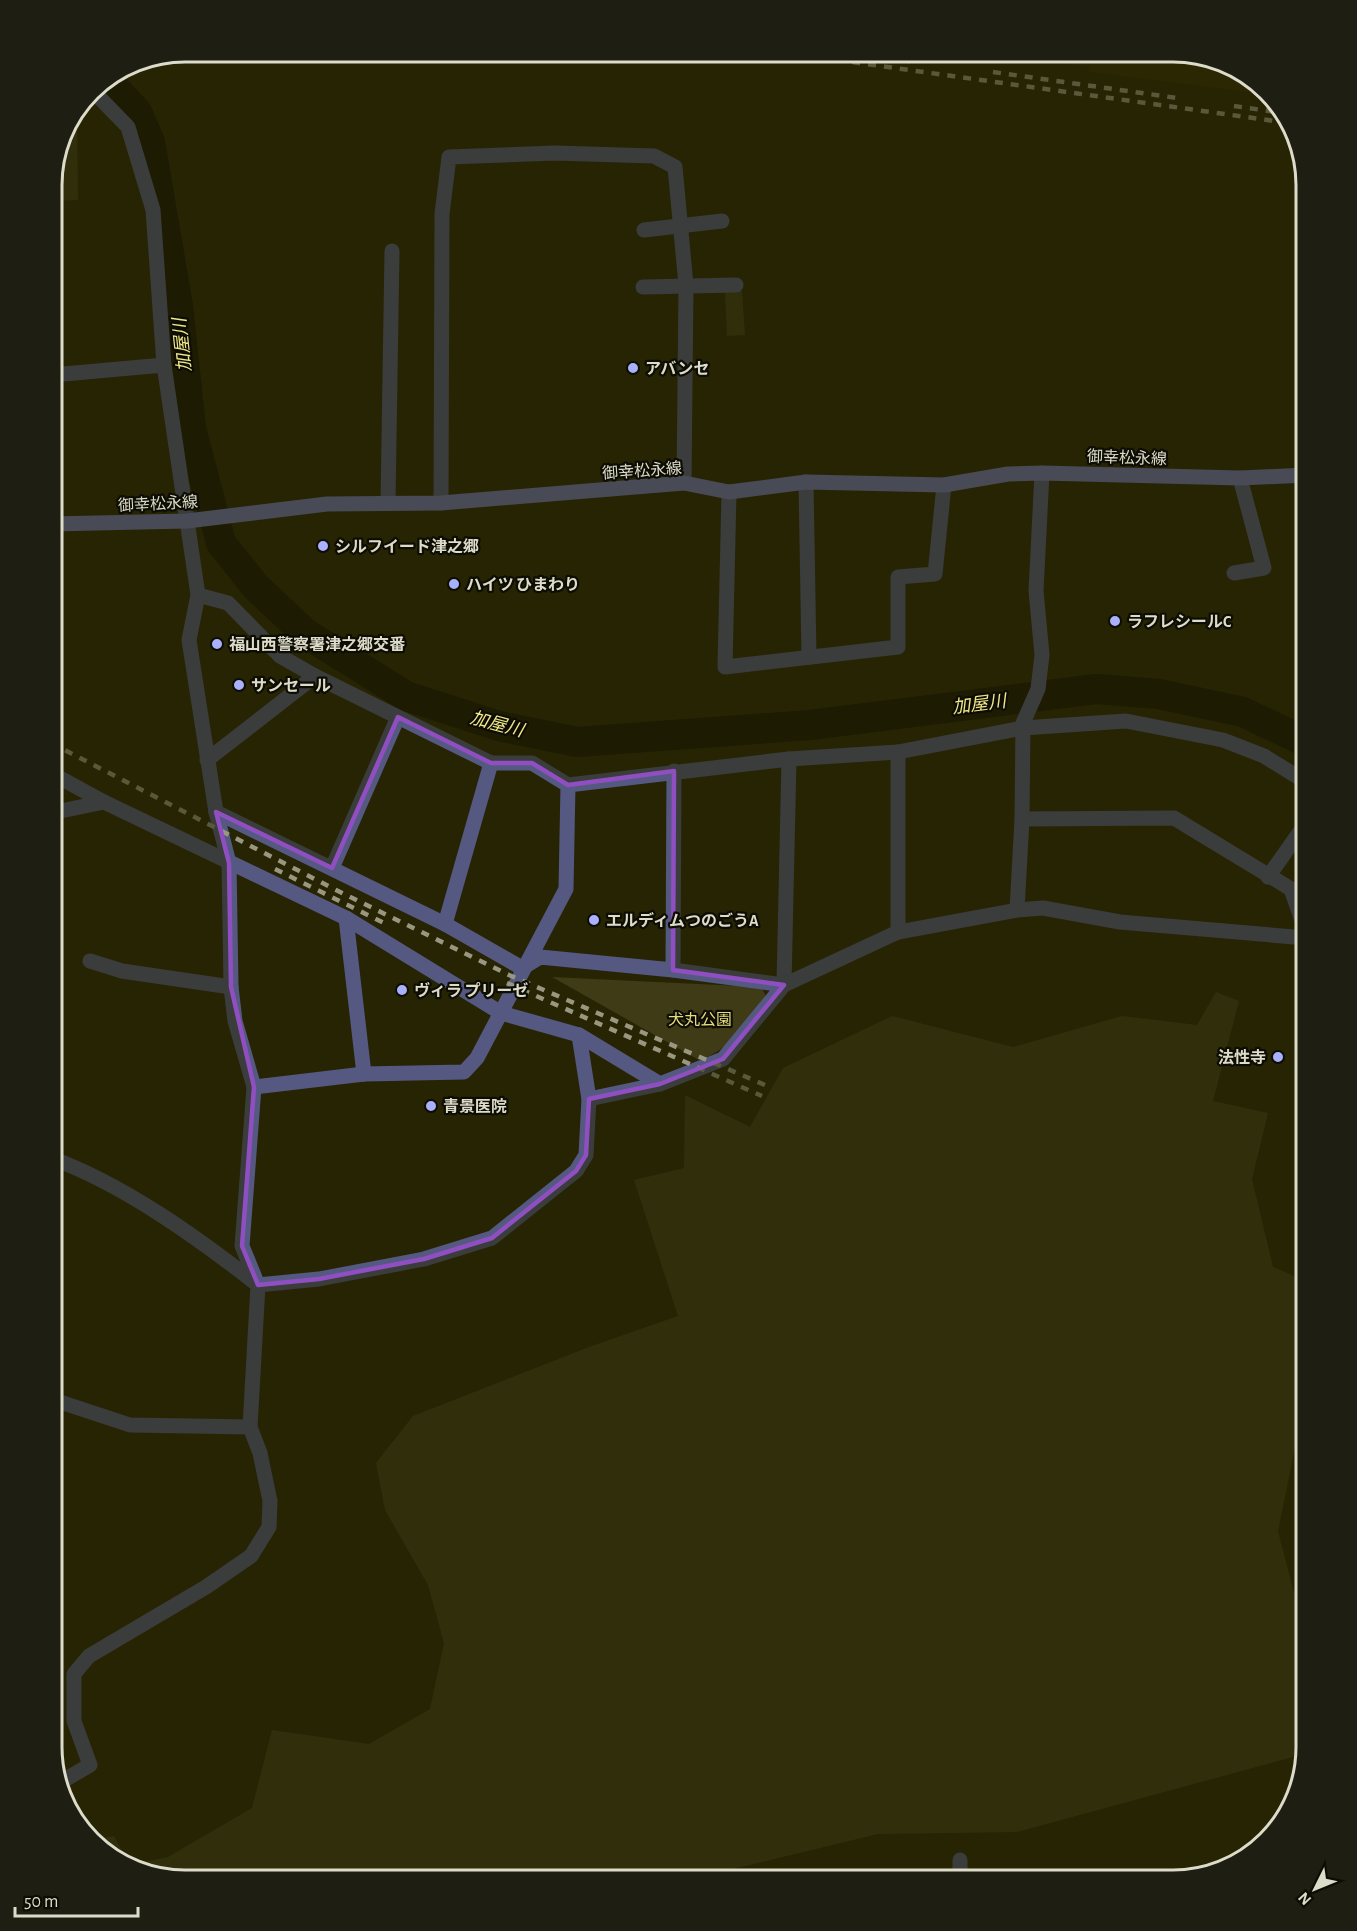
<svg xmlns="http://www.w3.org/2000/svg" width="1357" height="1931" viewBox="0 0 1357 1931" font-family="'Alegreya Sans','Noto Sans JP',sans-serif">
<rect width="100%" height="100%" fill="#272404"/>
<g fill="#2f2b02">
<polygon points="972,51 1058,51 1058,64"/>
<polygon points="1061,51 1181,51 1239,69 1262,94 1089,72 1089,67 1060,63"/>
</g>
<g fill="#3e3b16">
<path d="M77,110L78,200L51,201C51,169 57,136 77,110Z"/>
<polygon points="725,291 742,291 745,335 727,336"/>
<path d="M552,977L761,987L766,996C746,1021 730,1051 699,1060Z"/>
<polygon points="1216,992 1239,1001 1213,1101 1268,1113 1252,1179 1273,1267 1306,1281 1306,1320 1299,1332 1301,1418 1278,1531 1294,1593 1306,1589 1306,1685 1301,1687 1295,1723 1306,1734 1304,1754 1017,1832 878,1834 688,1880 176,1880 118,1862 95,1839 114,1836 130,1865 168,1857 252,1808 272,1730 369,1744 430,1709 444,1643 428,1585 385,1510 376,1463 413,1416 589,1347 678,1316 634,1180 684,1168 685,1095 750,1127 783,1068 892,1016 1013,1047 1122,1016 1197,1025"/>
</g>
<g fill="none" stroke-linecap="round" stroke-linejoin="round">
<polyline stroke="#121000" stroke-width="30" points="106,79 137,112 150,142 178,306 191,428 221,543 256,587 305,633 406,696 499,726 577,742 810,725 1096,689 1159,694 1243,712 1306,742"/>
<g stroke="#555982" stroke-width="15">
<polyline points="644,230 722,221"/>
<polyline points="643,287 736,285"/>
<polyline points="52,375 164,365"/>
<polyline points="806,482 809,657"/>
<polyline points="729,492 725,667 898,647 898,577 935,574 944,485"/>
<polyline points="388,502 392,251"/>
<polyline points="441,503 442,214 449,157 555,153 654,156 675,167 686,285 684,483"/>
<polyline points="1234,573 1264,568 1240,478"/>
<polyline points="198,595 228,603 280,656 315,676 491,763 532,763 568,785 789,759 898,752 1023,728 1126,721 1223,740 1264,756 1306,782"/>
<polyline points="207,760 315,676"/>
<polyline points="51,773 104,802 346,918 501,1013 579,1035 660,1084"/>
<polyline points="216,812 445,924 522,968 540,957 673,970 784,985 789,759"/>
<polyline points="51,813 104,802"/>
<polyline points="1022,819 1174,818 1291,889 1306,932"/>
<polyline points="332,868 398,717"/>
<polyline points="1268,877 1306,823"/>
<polyline points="1017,910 1022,819 1023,723 1038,689 1042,655 1036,591 1042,473"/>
<polyline points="346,918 364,1074"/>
<polyline points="445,924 491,763"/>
<polyline points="898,932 898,752"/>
<polyline points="90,961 122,971 231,987"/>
<polyline points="673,970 674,771"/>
<polyline points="254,1087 364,1074 464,1072 477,1058 566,889 568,785"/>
<polyline points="589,1099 660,1084 723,1059 784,985 898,932 1017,910 1043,908 1120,922 1306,938"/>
<path d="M51,1158C123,1184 198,1238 258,1285L319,1279L424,1259L492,1238L576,1171L586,1155L589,1099L579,1035"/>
<polyline points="51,1399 130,1425 250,1427"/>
<polyline points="61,1782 90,1765 74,1721 74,1674 89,1656 206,1587 251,1556 269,1527 270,1501 260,1453 250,1427 258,1285 242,1246 254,1087 235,1021 231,987 229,863 216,812 189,640 198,595 164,365 153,210 128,127 92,90"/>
<polyline points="960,1880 960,1860"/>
</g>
<polyline stroke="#7278b9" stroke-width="15" points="51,524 187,521 327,504 441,503 684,483 729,492 806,482 944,485 1008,474 1042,473 1240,478 1306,475"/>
<g stroke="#99977f" stroke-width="4.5" stroke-dasharray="8 8" stroke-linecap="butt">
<polyline points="773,51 1289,123"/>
<polyline points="839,51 916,62"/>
<polyline points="993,72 1177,98"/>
<polyline points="1234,106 1283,113"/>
<polyline points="51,743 336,890 509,975 765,1085"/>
<polyline points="275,869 388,925"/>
<polyline points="507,983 762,1096"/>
</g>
</g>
<path d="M0 0H1357V1931H0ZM398,717L491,763H532L568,785L674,771L673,970L784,985L723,1059L660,1084L589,1099L586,1155L576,1171L492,1238L424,1259L319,1279L258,1285L242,1246L254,1087L231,987L229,863L216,812L332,868Z" fill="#272404" fill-opacity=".55" fill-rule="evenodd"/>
<path fill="none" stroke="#8f4fc1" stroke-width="4.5" stroke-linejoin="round" d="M398,717L491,763H532L568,785L674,771L673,970L784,985L723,1059L660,1084L589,1099L586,1155L576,1171L492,1238L424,1259L319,1279L258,1285L242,1246L254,1087L231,987L229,863L216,812L332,868Z"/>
<g fill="#a9b0fc" stroke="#0e0d03" stroke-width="2">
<circle cx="633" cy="368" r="6"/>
<circle cx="323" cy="546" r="6"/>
<circle cx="454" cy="584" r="6"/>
<circle cx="1115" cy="621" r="6"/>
<circle cx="217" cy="644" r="6"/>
<circle cx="239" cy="685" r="6"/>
<circle cx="594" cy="920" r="6"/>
<circle cx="402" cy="990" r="6"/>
<circle cx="1278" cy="1057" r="6"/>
<circle cx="431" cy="1106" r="6"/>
</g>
<g text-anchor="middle" stroke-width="4.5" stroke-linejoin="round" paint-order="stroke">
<g font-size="16" font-weight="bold" fill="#dddcca" stroke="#0e0d03" text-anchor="start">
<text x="645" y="374">アバンセ</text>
<text x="335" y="552">シルフイード津之郷</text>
<text x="466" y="590">ハイツ ひまわり</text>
<text x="1127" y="627">ラフレシールC</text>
<text x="229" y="650">福山西警察署津之郷交番</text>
<text x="251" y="691">サンセール</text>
<text x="606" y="926">エルディムつのごうA</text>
<text x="414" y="996">ヴィラ プリーゼ</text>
<text x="1266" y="1063" text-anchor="end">法性寺</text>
<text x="443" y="1112">青景医院</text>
</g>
<g font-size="16" fill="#dddcca" stroke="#0e0d03">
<text transform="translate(1127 457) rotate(2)" y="6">御幸松永線</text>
<text transform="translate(642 470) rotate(-4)" y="6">御幸松永線</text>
<text transform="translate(158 503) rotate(-3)" y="6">御幸松永線</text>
</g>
<g font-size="16" fill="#e3db7d" stroke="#0e0d03">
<text x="700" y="1025">犬丸公園</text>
</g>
<g font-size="18" font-style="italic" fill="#f1e88a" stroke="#0e0d03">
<text transform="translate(182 345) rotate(-96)" y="6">加屋川</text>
<text transform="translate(979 704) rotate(-7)" y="6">加屋川</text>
<text transform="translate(497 724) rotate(15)" y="6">加屋川</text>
</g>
</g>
<path d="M0 0H1357V1931H0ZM185 62H1173A123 123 0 0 1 1296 185V1747A123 123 0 0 1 1173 1870H185A123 123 0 0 1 62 1747V185A123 123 0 0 1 185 62Z" fill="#1f1e13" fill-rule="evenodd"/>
<path fill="none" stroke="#dddcca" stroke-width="3" d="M185 62H1173A123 123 0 0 1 1296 185V1747A123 123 0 0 1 1173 1870H185A123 123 0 0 1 62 1747V185A123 123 0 0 1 185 62Z"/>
<g transform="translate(1315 1889) rotate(227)" stroke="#0e0d03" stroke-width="4.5" paint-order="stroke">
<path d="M0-4.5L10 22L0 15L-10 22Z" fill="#dddcca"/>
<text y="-9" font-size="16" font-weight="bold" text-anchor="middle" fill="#dddcca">N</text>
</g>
<path d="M15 1907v9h123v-9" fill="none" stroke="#dddcca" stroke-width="3"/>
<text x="24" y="1907" font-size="18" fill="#dddcca" stroke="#0e0d03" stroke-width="4.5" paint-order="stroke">50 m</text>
</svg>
